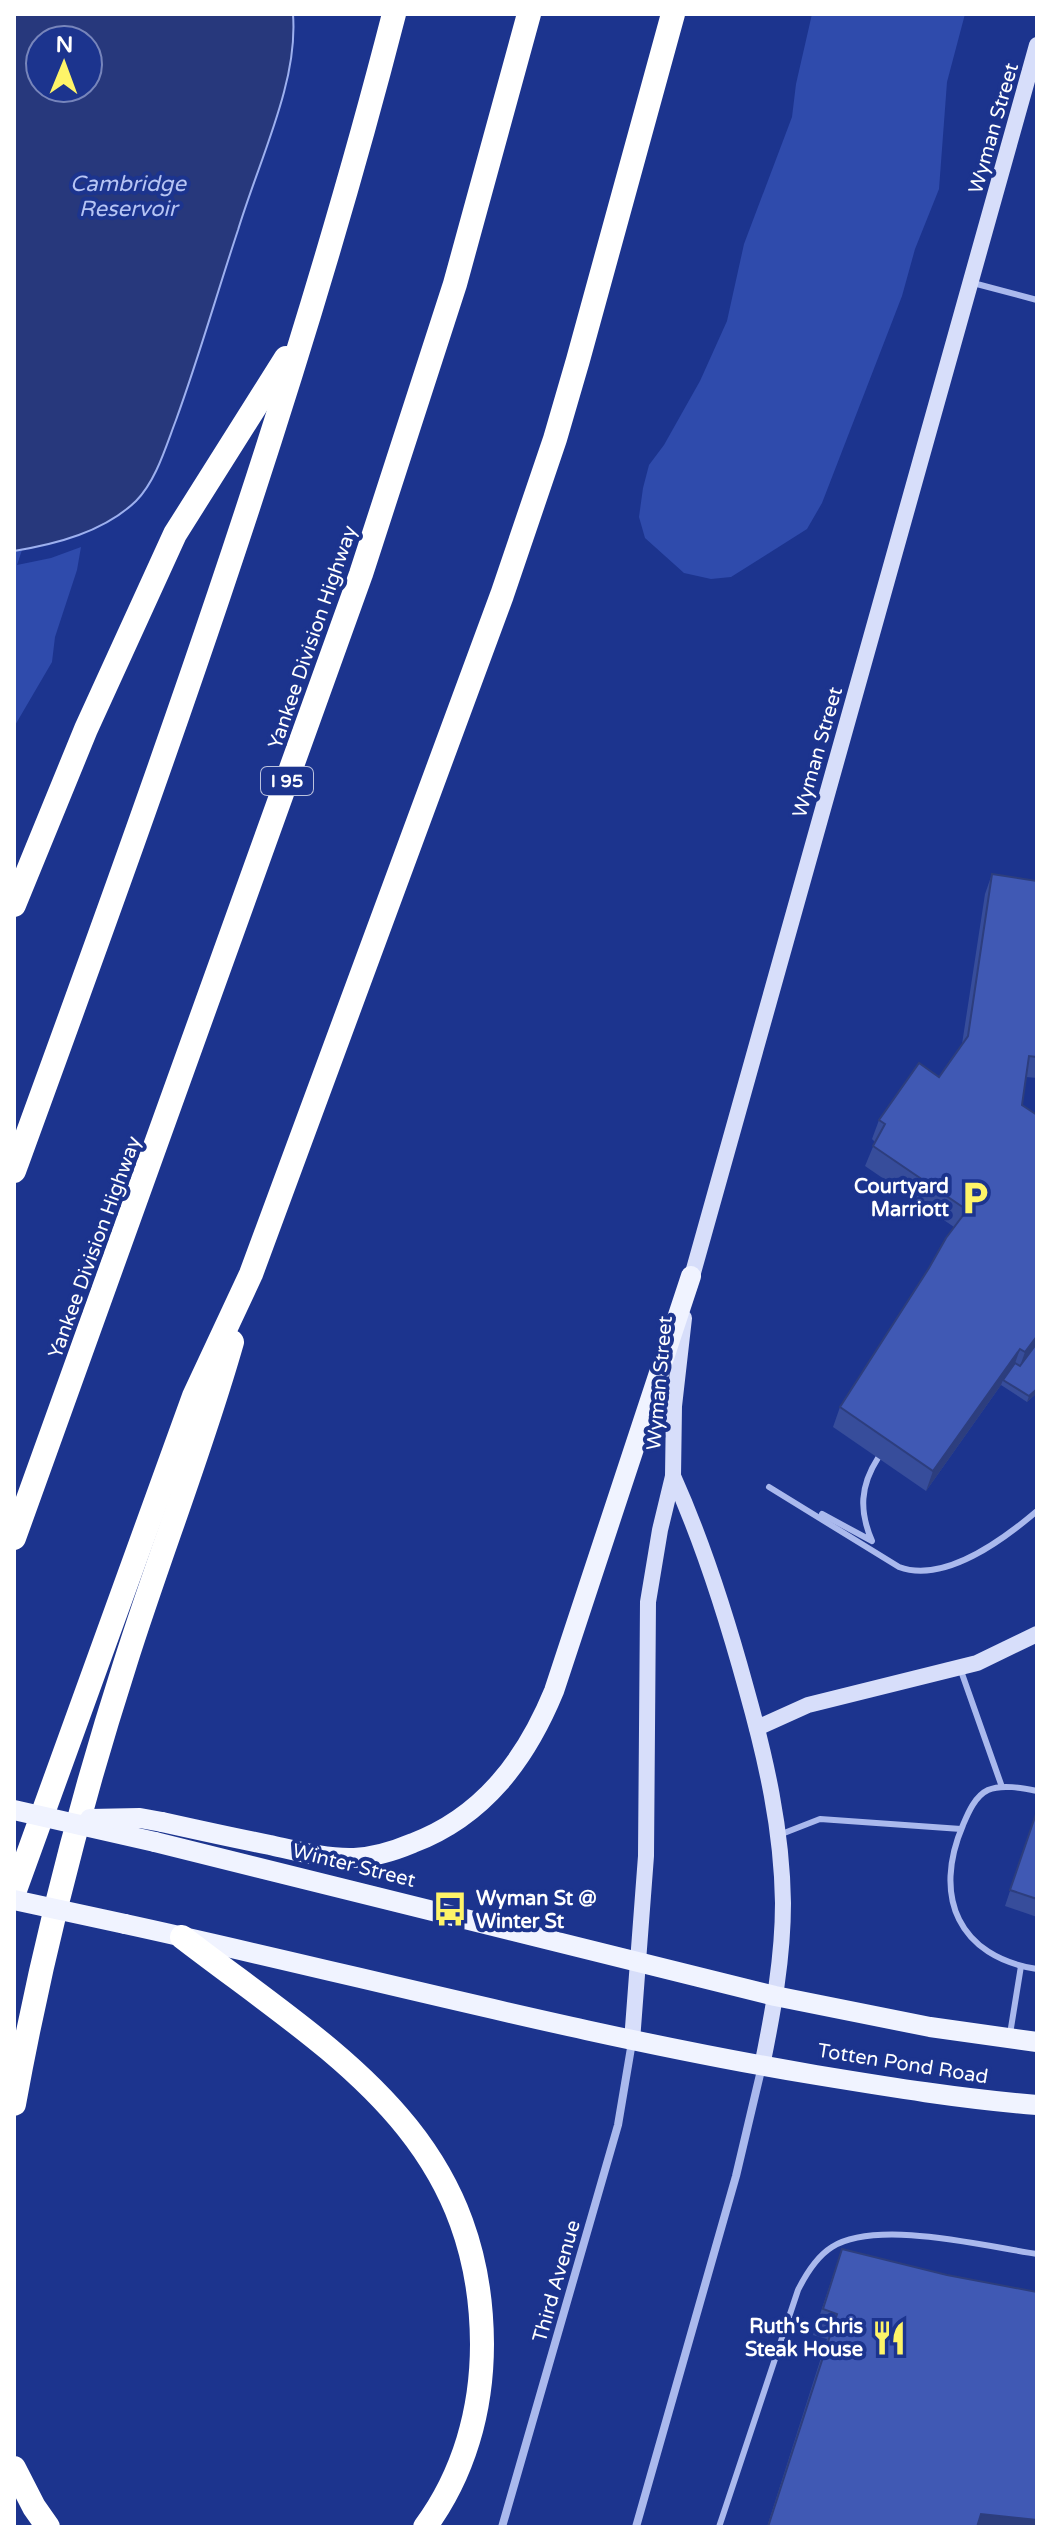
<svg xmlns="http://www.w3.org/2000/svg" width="1051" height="2541" viewBox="0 0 1051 2541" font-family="'Varela Round',sans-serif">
<rect width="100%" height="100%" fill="#1c348e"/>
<g fill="#2f4bac">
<polygon points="812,14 965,14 947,82 939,189 915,249 902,296 822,503 807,529 731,577 711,579 684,573 645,538 639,517 643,488 649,465 664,445 700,381 727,321 744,244 792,117 796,84"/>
<polygon points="81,547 77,570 55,637 52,662 14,727 14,551 22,550 17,565 51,558"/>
</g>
<path fill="#27387c" stroke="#9db0ef" stroke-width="2" fill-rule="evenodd" d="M14,14H293C295,41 291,66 284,92C272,138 252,184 238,230C217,293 199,357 176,420C166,446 156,481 136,501C104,532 56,544 14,551ZM40,40H88V88H40Z"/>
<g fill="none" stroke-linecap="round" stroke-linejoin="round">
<g stroke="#aab9ed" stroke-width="6">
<polyline points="973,283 1037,300"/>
<path d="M769,1487L899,1567C945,1584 1004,1539 1037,1511"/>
<path d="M822,1514L872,1541C859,1511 860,1486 878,1458"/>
<polyline points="960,1668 1002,1787"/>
<path d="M1037,1791C1022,1788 1002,1784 988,1790C975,1796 968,1813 963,1825C932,1897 959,1957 1037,1969"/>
<polyline points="779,1835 820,1819 961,1829"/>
<polyline points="1010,2034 1021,1966"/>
<path d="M719,2527L798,2290C806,2274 816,2257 832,2247C877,2219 984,2246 1037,2254"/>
</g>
<g stroke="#aab9ed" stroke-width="8">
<polyline points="502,2527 618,2125 632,2042"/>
<polyline points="636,2527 736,2176 762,2066"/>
</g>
<g stroke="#d7defa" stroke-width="16">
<polyline points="689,1287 1037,45"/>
<path d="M673,1476C704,1545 726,1615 746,1688C766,1759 782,1829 783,1903C783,1958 773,2012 762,2066"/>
<polyline points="757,1728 808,1705 977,1663 1037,1634"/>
<polyline points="632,2041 646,1856 648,1602 660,1530 673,1476 674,1406 684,1318"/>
</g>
<g stroke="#f0f3ff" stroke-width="20">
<path d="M162,1822C198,1830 234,1838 270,1845C297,1851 326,1859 354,1858C375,1857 394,1851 413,1843C484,1816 526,1759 554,1691L691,1276"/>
<polyline points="155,1842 775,1996 930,2027 1037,2042"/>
<path d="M125,1924C355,1974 583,2036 816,2075C889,2087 962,2099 1037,2105"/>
</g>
<g stroke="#fff" stroke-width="24">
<polyline points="14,905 86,729 175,534 286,358"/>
<path d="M14,1171C153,790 293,407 394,14"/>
<polyline points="14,1538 361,574 455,284 529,14"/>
<polyline points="14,1893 194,1396 251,1274 502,595 555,439 578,360 673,14"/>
<path d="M182,1937C330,2051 481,2133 482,2344C482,2410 464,2474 425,2527"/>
<path d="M14,2104C41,1956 79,1807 125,1664C159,1556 201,1451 232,1342"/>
<polyline points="14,2468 34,2507 48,2527"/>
</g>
<g stroke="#f0f3ff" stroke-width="20">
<polyline points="14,1810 155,1842"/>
<polyline points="90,1819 140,1818 162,1822"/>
<polyline points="14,1900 125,1924"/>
</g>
</g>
<g fill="#374d9b">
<polygon points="992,874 1037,881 1037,1078 1026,1077 1022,1105 1037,1393 1027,1402 1001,1385 926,1491 833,1427 840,1407 929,1268 954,1227 865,1166 875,1142 872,1139 879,1120 939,1077 962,1044 985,894"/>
<polygon points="1037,1810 1037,1917 1005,1906"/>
<polygon points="842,2249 1037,2527 767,2527 827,2339 813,2335"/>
</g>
<g fill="#2d3e7e">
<polygon points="1037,1336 1037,1346 1018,1372 1025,1352"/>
<polygon points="1020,1349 1013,1369 1003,1380 1001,1385 926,1491 933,1471"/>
<polygon points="1037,1389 1037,1393 1027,1402 1029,1396"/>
<polygon points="981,2514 1037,2520 1037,2527 976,2527"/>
</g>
<g fill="#4059b4" stroke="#2d3e7e" stroke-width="2">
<polygon points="992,874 1037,881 1037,1057 1029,1056 1022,1105 1037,1115 1037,1336 1025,1352 1020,1349 933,1471 840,1407 929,1268 946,1238 967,1210 873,1146 885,1124 879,1120 919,1063 939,1077 968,1036"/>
<polygon points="1037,1343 1037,1389 1029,1396 1003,1380 1015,1363 1020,1366"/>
<polygon points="1037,1811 1037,1899 1010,1890"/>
<polygon points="842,2249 947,2275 1037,2292 1037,2520 981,2514 977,2527 768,2527 837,2314 823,2309"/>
</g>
<defs>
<g id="parking-bare" transform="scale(2.76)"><path d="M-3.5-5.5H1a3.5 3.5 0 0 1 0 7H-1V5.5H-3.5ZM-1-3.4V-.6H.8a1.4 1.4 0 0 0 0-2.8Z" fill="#fef468" stroke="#1c348e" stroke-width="2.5" paint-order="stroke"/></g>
<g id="bus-bare" transform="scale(2.76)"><path d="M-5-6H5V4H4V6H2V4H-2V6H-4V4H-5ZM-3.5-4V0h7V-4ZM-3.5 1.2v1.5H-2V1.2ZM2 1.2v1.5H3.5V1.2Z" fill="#fef468" stroke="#1c348e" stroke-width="2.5" paint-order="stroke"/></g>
<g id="restaurant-bare" transform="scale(2.76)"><path d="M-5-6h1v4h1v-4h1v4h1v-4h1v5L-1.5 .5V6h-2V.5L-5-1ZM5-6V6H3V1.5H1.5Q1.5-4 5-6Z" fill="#fef468" stroke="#1c348e" stroke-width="2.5" paint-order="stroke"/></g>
</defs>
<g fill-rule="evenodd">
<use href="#parking-bare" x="975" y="1198"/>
<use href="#bus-bare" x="450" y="1909"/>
<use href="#restaurant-bare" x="889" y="2338"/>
</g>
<g text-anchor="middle" stroke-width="8" stroke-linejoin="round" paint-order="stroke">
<rect fill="#1c348e" stroke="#bbc2dd" stroke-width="2" x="261" y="767" width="52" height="28" rx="6"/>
<g font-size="18" font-weight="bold" fill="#fff">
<text x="287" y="787">I 95</text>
</g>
<g font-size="20" fill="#fff" stroke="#1c348e">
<text transform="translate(993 128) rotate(-74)" y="7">Wyman Street</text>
<text transform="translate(312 637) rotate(-71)" y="7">Yankee Division Highway</text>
<text transform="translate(817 752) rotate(-74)" y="7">Wyman Street</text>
<text transform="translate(94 1247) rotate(-70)" y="7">Yankee Division Highway</text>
<text transform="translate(659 1383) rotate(-85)" y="7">Wyman Street</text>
<text transform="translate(354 1865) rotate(14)" y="7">Winter Street</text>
<text transform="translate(903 2063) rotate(9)" y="7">Totten Pond Road</text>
<text transform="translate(556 2281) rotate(-74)" y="7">Third Avenue</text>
</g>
<g font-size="20" font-weight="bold" fill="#fff" stroke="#1c348e" text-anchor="end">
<text x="949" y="1193">Courtyard<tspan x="949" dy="23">Marriott</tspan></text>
<text x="476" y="1905" text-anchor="start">Wyman St @<tspan x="476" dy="23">Winter St</tspan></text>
<text x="863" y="2333">Ruth's Chris<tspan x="863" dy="23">Steak House</tspan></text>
</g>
<g font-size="22" font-style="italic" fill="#b6c4f4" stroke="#1c348e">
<text x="128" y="191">Cambridge<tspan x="128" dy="25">Reservoir</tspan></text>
</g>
</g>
<rect width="1051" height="2541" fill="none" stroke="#ffffff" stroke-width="32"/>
<g transform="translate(64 64) rotate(1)"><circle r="38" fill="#1c348e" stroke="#7785bb" stroke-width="2"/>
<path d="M0-6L14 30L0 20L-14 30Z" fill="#fef468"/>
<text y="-12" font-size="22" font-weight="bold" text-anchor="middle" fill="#ffffff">N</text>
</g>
</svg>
